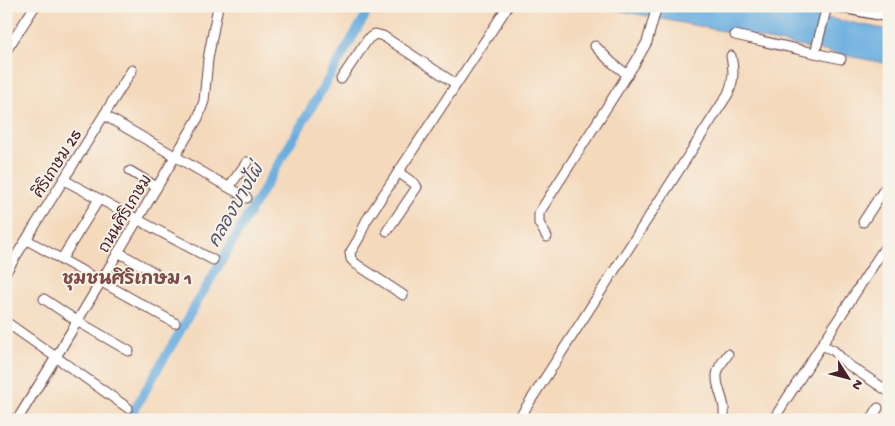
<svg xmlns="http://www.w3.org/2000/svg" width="895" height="426" viewBox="0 0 895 426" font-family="'Gochi Hand','Playpen Sans Thai',sans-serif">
<rect width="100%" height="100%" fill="#f7f3e8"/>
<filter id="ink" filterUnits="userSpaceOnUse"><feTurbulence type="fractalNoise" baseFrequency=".02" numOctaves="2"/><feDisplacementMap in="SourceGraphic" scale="10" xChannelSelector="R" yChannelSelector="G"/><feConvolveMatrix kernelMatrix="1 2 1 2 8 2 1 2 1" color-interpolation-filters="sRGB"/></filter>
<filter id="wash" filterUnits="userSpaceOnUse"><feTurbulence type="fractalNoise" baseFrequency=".0096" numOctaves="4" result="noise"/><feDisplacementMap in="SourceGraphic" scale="20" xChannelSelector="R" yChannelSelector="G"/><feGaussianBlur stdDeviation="1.12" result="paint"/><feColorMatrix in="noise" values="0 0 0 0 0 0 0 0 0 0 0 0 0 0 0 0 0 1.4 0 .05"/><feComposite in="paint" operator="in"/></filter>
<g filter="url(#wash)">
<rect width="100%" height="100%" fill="#f4d9bb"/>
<polygon fill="#6baee0" stroke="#5a6686" points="597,6 765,6 889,30 889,64"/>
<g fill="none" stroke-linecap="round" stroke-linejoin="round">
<polyline stroke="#6baee0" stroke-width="9" points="128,420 371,6"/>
</g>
</g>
<g filter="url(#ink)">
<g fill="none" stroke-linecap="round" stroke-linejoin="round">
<g stroke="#643b41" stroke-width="11">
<g id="minor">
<polyline points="735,35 841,59"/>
<polyline points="595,46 611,62 628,75"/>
<polyline points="6,51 35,6"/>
<polyline points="815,53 827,6"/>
<polyline points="341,79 368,39 375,34 383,36 456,84"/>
<polyline points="104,115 247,198"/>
<polyline points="130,171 157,187"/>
<polyline points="64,180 213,260"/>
<polyline points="229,187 247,162"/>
<polyline points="863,222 889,182"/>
<polyline points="387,231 417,187 415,184 398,172"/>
<polyline points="547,237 539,223 539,213 635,63 647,42 657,6"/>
<polyline points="27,240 175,323"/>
<polyline points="118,252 155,273"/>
<polyline points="61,260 99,199"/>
<polyline points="6,272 132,70"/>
<polyline points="403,295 356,264 351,259 350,253 359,238 366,221 508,6"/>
<polyline points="44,299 77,321 129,351"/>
<polyline points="6,322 128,408"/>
<polyline points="821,345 833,350 847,364 889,392"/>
<polyline points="17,420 56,357 198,118 204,101 208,59 218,6"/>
<path d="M518,420L728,94C734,81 734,70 731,56"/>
<path d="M723,420C729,402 711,384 719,368C721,363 725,359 728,354"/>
<polyline points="773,420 889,241"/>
<polyline points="871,420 878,408"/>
</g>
</g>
<g stroke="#643b41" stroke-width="14">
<g id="major">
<polyline points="838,6 889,16"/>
<polyline points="6,417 10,420"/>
</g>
</g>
<g stroke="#643b41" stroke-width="1" stroke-dasharray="1 4" stroke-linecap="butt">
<polyline points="6,404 13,409"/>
<polyline points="28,417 33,420"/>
</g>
<use href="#minor" stroke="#fff" stroke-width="9"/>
<use href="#major" stroke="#fff" stroke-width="11"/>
</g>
</g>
<g text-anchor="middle" stroke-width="4" stroke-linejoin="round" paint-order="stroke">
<g font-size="16" fill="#4a1f2b" stroke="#f7f3e8">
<text transform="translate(56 163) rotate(-58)" y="6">ศิริเกษม 25</text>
<text transform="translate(124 213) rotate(-59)" y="6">ถนนศิริเกษม</text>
</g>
<g font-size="18" font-style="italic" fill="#56516a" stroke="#f7f3e8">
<text transform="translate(235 205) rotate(-60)" y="6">คลองบางไผ่</text>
</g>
<g font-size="18" font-weight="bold" fill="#7e4b48" stroke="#f7f3e8">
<text x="127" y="284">ชุมชนศิริเกษม 1</text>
</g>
</g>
<rect width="895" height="426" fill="none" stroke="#f7f3e8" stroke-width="25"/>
<g transform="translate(848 378) rotate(126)" stroke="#f7f3e8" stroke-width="4" paint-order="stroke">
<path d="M0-4L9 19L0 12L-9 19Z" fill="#4a1f2b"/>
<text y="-8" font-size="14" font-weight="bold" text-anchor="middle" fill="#4a1f2b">N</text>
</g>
</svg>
